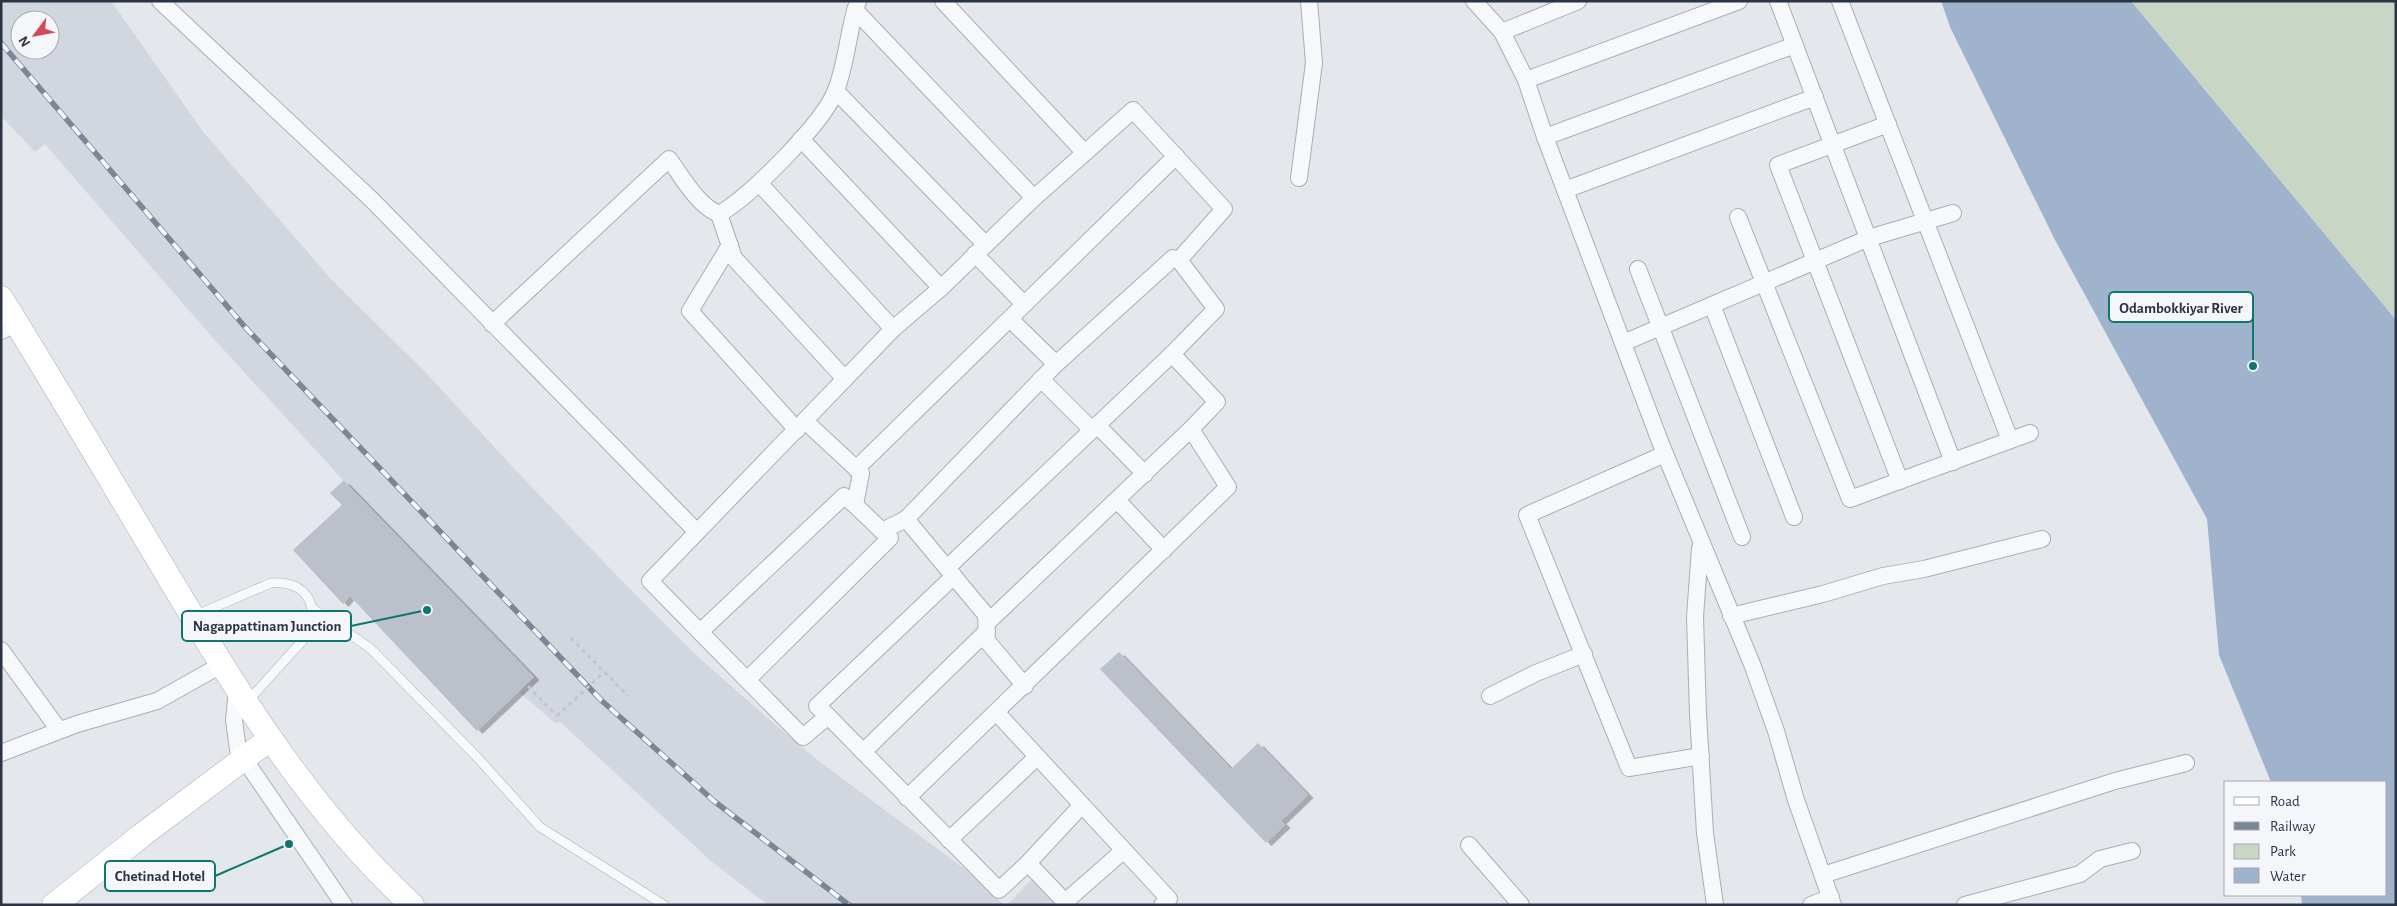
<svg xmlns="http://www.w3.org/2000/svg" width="2397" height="906" viewBox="0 0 2397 906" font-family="'Alegreya Sans',sans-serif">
<defs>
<filter id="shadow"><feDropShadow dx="5.5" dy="3" stdDeviation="0" flood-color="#0004"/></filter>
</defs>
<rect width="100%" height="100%" fill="#e4e7ec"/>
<g fill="#d2d6de" fill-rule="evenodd">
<path d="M1,1H111L204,133L331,279L427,374L521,476L629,588L697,656L765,716L820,762L966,870L1004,905H768L711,861L560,722L555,723L518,691L477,731L350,596L293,550L342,505L330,493L343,480L212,337L45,144L35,152L1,116ZM20,20H50V50H20Z"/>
<polygon points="1038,873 1070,905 1007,905"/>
</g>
<polygon fill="#c9d6c5" points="2131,1 2396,1 2396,320"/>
<polygon fill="#9fb4cc" points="1941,1 2131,1 2396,320 2396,905 2302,905 2301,895 2386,895 2386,782 2271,782 2219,655 2207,519 2054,238 1950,27"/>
<g fill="#bbc0ca" filter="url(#shadow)">
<polygon points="344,481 534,677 477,731 350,596 343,604 293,550 342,505 330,493"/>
<polygon points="1119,652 1231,769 1258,743 1308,795 1281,821 1285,825 1266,843 1100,669"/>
</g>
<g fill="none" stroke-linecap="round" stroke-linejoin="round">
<g stroke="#a9aeb7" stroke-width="10">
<g id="lane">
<polyline points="312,608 370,648 476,756 540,827 664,905"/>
<path d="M194,616L271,583C307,579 323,609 304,639L248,701"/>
</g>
</g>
<g stroke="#a9aeb7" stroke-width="18">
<g id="street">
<polyline points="160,1 372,200 697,532"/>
<polyline points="943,1 1085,153"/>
<polyline points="1474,1 1502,32 1526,80 1545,137 1661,444 1752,664 1776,731 1796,800 1833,905"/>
<polyline points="1778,1 1953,462"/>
<polyline points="1840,1 2010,440"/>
<polyline points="855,10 1034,198"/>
<polyline points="1502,32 1578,1"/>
<polyline points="1526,80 1739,1"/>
<polyline points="836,91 985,244"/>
<polyline points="1888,124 1778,165 1900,481"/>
<polyline points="1545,137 1795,45"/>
<polyline points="801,139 941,288"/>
<polyline points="1299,178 1314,63 1309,1"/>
<polyline points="760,184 893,329"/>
<polyline points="1565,190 1815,97"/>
<polyline points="719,214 734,258 845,379"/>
<polyline points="1738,217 1850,499 2030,433"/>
<polyline points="730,245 690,311 797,430"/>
<polyline points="975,254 1024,304"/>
<polyline points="1638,269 1742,537"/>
<polyline points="1712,305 1794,517"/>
<polyline points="1010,319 1056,364"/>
<path d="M492,324L669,159C682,177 698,206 719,214C750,197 824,122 836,90C847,62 848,30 858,1"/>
<polyline points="1,331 17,323"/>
<polyline points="1623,343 1869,238 1953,213"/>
<polyline points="1041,379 1092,430"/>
<polyline points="805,421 861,473 855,505 882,531 906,519 986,615 987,641 1025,686"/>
<polyline points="1097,425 1145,474"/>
<polyline points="1665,454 1527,515 1629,768 1701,756"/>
<polyline points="856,469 1176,156"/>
<polyline points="1117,500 1164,550"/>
<polyline points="906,519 1056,364 1173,258 1179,260"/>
<polyline points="1700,548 1695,617 1698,714 1705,833 1715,905"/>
<polyline points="947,568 1172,354"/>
<polyline points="1731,616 1823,594 1883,576 1924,569 2042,539"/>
<polyline points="987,623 1191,429"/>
<polyline points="700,632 844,496 855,505"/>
<polyline points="1,650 59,730"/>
<polyline points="747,680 890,538 882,531"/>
<polyline points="237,689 234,720 238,750 344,905"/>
<polyline points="1490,696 1536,673 1584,654"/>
<polyline points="997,713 1169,899 1162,905"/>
<polyline points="828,716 817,706 954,576"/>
<polyline points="863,752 987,631"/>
<polyline points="1,753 77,724 157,701 221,665"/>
<polyline points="907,798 1228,487 1191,429 1217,402 1172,354 1216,309 1179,260 1224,209 1133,110 1034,198 941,288 893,329 650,581 803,737 828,716 999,890 1028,863 1068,905"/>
<polyline points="949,840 1037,757"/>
<polyline points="1469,845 1521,905"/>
<polyline points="1028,863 1082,805"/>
<polyline points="1823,875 2115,781 2186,763"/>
<polyline points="1065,902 1123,851"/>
<polyline points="1811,905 1831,897"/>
<polyline points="1965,905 2080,874 2100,859 2132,851"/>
</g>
</g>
<g stroke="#a9aeb7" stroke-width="25">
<g id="secondary">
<path d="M1,298C57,388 110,479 164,569C236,690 308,809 412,905"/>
<polyline points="54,905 142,835 270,739"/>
</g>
</g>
<g stroke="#c2c5cb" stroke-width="3" stroke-dasharray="4 4" stroke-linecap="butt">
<polyline points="571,638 628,696"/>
<polyline points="528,686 557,716"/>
</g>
<use href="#lane" stroke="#f7f8fa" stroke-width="9"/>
<use href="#street" stroke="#f7f8fa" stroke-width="16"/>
<use href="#secondary" stroke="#fff" stroke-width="24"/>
<g stroke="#7d8696" stroke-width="5.5">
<polyline id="rail" points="1,43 245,327 601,700 714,801 849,905"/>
</g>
<use href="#rail" stroke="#f4f6f9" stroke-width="4" stroke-dasharray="11" stroke-linecap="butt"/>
<polyline stroke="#c2c5cb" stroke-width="3" stroke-dasharray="4 4" stroke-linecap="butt" points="557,716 604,672"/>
</g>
<path fill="none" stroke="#0f766e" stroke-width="2" d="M2253 366L2253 307M427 610L351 626M289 844L215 876"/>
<g fill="#0f766e" stroke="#f4f6f9" stroke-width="2">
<circle cx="2253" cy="366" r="5"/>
<circle cx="427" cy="610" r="5"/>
<circle cx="289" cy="844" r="5"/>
</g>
<g fill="#f4f6f9" stroke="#0f766e" stroke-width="2">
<rect x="2109" y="292" width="144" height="30" rx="5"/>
<rect x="182" y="611" width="169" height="30" rx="5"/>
<rect x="105" y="861" width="110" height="30" rx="5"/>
</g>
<g font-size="15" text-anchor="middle" font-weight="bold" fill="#2b3445">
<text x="2181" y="313">Odambokkiyar River</text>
<text x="267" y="631">Nagappattinam Junction</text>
<text x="160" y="881">Chetinad Hotel</text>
</g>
<rect width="2397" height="906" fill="none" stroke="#2b3445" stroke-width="5"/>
<rect x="2224" y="781" width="162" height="115" fill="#f4f6f9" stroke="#a4a8b1"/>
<rect x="2234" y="797" width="25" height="8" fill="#ffffff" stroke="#a4a8b1"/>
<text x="2270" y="806" font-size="15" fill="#2b3445">Road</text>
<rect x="2234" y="822" width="25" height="8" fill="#7d8696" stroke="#a4a8b1"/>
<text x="2270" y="831" font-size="15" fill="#2b3445">Railway</text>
<rect x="2234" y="844" width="25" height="15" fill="#c9d6c5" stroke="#a4a8b1"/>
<text x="2270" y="856" font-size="15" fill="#2b3445">Park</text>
<rect x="2234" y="868" width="25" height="15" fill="#9fb4cc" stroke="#a4a8b1"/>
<text x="2270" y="881" font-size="15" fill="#2b3445">Water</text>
<g transform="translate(35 35) rotate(238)"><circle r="24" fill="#f4f6f9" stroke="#a4a8b1"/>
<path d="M0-4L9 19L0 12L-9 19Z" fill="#d1495b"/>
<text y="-8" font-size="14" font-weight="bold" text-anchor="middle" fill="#2b3445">N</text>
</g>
</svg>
